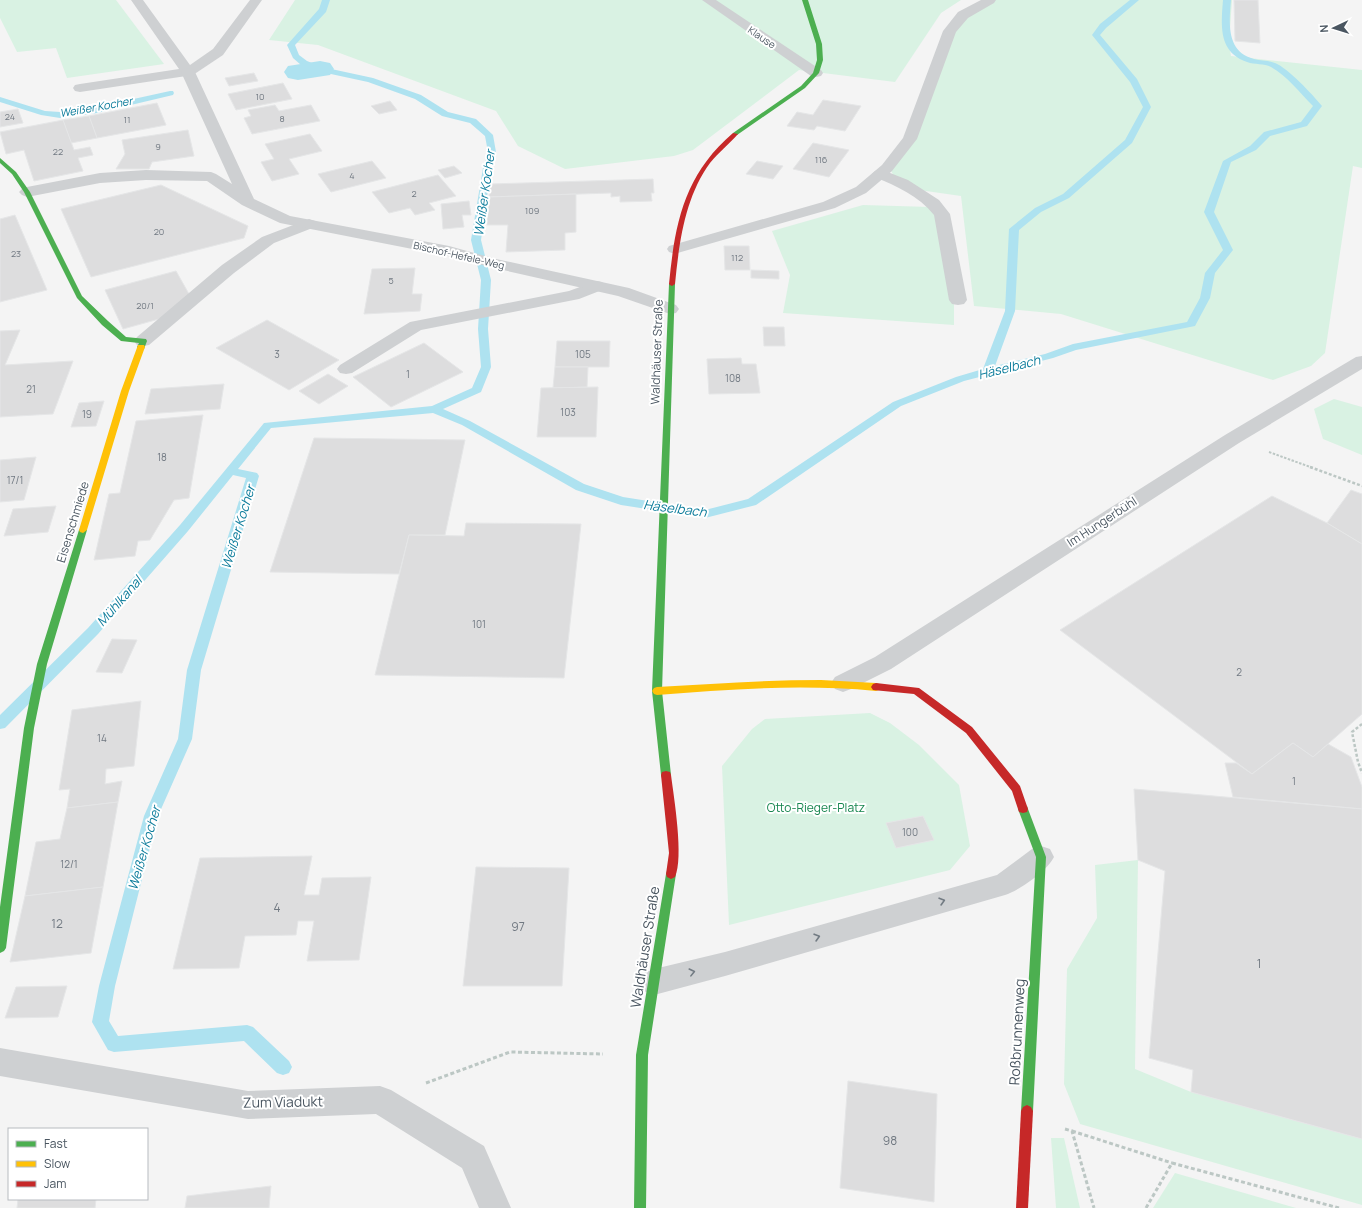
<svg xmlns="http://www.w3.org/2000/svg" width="1362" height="1208" viewBox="0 0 1362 1208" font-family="Manrope,sans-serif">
<rect width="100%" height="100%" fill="#f4f4f4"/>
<g fill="#d9f2e3">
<polygon points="0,0 116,0 164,64 67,78 56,48 17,52 0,18"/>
<polygon points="295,0 961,0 941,13 895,82 799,70 693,150 674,156 565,169 518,146 496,111 318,45 269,40"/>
<polygon points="995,0 1232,0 1229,43 1231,56 1362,70 1362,168 1353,166 1325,353 1311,366 1273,380 1061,314 974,306 961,196 898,187 891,170 953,32 967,16"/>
<polygon points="863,205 931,207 937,214 954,305 954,325 783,313 790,275 772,231"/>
<polygon points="1334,399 1362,407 1362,455 1323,439 1314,409"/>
<polygon points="870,713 890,723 919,745 959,785 970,846 950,870 729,925 722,766 752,729 765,719"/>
<polygon points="1138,860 1135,1069 1191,1092 1362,1139 1362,1205 1080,1124 1064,1084 1067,969 1097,918 1095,865"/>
<polygon points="1051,1138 1064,1138 1080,1208 1056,1208"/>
<polygon points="1175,1173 1296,1208 1153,1208"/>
</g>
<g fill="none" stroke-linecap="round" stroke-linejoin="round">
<g fill="#aee2f0" fill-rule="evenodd">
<path d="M322,0H330L326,12L295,45L299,55L307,61L322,67L373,78L421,95L448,112L476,119L493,135L496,152L491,168L481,240L491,280L488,329L491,367L481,392L443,409L470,421L584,484L623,497L705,510L748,499L893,402L956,377L983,369L1005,311L1009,229L1035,208L1063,194L1125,140L1143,107L1130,82L1092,35L1100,24L1130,0H1139L1106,28L1100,35L1137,79L1151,107L1132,143L1069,198L1041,212L1019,230L1015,311L995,366L1045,354L1073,344L1187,322L1200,298L1205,273L1223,250L1204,212L1223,161L1250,146L1264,132L1301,122L1313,106C1300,93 1287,76 1271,67C1264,63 1255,65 1247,62C1218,52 1221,25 1223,0H1231C1229,23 1226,52 1254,59C1261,61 1268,60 1275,63C1288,68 1313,95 1322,106L1307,126L1270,136L1256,150L1231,162L1214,212L1233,250L1215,273L1210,298L1195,326L1076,350L1053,358L964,381L901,406L756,505L705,518L621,505L576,490L462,425L433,413L271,428L238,469L257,473L259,476L201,670L192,739L158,816L115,986L109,1021L118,1036L247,1025L253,1027L289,1061L292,1067L289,1073L283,1075L277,1073L244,1041L114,1052L108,1050L92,1022L99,986L144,816L178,739L187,670L246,478L233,475L188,531L98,634L5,728L0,729V715L88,628L180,525L264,423L432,406L472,388L481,367L478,329L481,280L471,240L483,168L488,152L485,136L470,123L442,116L415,99L368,82L317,71L301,65L293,58L287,45L319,9Z"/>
<polygon points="170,91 173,91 174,93 173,95 97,113 60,118 41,115 0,102 0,97 45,111 60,112 97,107"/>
</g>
<polygon fill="#aee2f0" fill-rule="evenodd" points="320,61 330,63 334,69 330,75 298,80 288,78 284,72 288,66"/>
</g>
<g fill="#ddddde" stroke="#e5e6e7">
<polygon points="1234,0 1258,0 1260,43 1235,41"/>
<polygon points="254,73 258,81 229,86 225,78"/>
<polygon points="283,83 292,99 236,110 228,94"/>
<polygon points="823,100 861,106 845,131 817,126 814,130 787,126 797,112 813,115"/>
<polygon points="390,101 397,110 379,114 371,106"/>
<polygon points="157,103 166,125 97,138 89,116"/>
<polygon points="275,105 279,111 311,105 320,121 252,134 244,118 251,116 248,110"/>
<polygon points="18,109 23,123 0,127 0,112"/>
<polygon points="89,116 97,138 71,143 63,120"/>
<polygon points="63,120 74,150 90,147 93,155 78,158 83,171 34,181 24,150 6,154 0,132"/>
<polygon points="188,130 194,156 152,162 149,169 116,169 125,154 122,140"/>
<polygon points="310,134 322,151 289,159 299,174 272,181 261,162 274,159 265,144"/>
<polygon points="813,143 849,150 829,177 793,169"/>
<polygon points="372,161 386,178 331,192 318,174"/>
<polygon points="757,161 783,166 773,179 746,174"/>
<polygon points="454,166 462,173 445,178 438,170"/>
<polygon points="438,175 456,196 429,203 435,210 415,215 410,208 389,213 372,192"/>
<polygon points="653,179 654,193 651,193 652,201 620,202 620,196 611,197 611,193 489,197 490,184"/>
<polygon points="161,185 248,226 244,238 91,277 61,209"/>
<polygon points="576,194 576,232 565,233 565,250 506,252 508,225 487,225 489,197"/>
<polygon points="469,201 471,215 462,215 464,227 443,229 441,204"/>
<polygon points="15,215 47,290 0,302 0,219"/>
<polygon points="724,246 749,246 750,270 725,270"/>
<polygon points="415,268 412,294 422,294 420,311 364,314 372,269"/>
<polygon points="751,270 779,271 779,279 751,278"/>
<polygon points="176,271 189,294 166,317 123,329 105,290"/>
<polygon points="267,320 339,360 289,390 216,348"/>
<polygon points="763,327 784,327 785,346 764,346"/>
<polygon points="20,330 5,365 73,361 53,414 0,417 0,331"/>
<polygon points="557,341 610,341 609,367 555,367"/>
<polygon points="424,343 463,372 391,407 353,377"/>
<polygon points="741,358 742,364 756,364 760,393 709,394 707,359"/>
<polygon points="555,367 588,367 587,387 553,388"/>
<polygon points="328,374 348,386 319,404 299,391"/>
<polygon points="224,384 220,409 145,414 151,389"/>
<polygon points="598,387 596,437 537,437 541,388"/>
<polygon points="104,401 96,426 71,427 79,403"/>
<polygon points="203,415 189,498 174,500 150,540 138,541 135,556 94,560 109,494 120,493 136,421"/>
<polygon points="314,438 465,440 445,535 409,535 399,574 270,572"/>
<polygon points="36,457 24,500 0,502 0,460"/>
<polygon points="1351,490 1362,494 1362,544 1327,523"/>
<polygon points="1272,496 1327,523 1362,544 1362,714 1313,757 1293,743 1252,774 1060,630"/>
<polygon points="56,506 48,532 4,536 13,509"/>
<polygon points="466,523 581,524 564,678 375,675 409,535 464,536"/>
<polygon points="112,639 137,640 122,673 96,672"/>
<polygon points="141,701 134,766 106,769 105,784 122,781 118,802 67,808 70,789 59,790 72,710"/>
<polygon points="1293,743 1313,757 1328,744 1351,757 1362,787 1362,809 1233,797 1225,763 1236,763 1252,774"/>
<polygon points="1134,789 1362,809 1362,1139 1191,1092 1193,1070 1149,1058 1165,871 1138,860"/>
<polygon points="118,802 103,887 25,896 36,842 60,839 67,808"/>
<polygon points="923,816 934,840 896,848 886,823"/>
<polygon points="312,856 304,895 319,895 322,878 371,877 359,960 307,961 314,921 298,921 296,935 245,936 239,968 173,969 200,858"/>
<polygon points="476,867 569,868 562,986 463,986"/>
<polygon points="103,887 91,953 10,962 25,896"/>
<polygon points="67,986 58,1017 5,1018 16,987"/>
<polygon points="848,1081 937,1094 934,1202 840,1188"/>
<polygon points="271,1186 269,1208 185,1208 187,1196"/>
<polygon points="18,1199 96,1199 95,1208 17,1208"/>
</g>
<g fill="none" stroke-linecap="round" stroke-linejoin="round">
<polyline stroke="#bcc7c4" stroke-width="2" stroke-dasharray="2.5 1.5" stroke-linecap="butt" points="1269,452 1313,468"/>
<g stroke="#bcc7c4" stroke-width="2.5" stroke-dasharray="3 2" stroke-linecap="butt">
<polyline points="1310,467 1362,486"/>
<polyline points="1362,724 1352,732 1358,762 1362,773"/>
</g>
<g stroke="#bcc7c4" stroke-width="3" stroke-dasharray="4 2.5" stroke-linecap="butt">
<polyline points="426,1083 510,1052 603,1054"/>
<polyline points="1065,1129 1072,1131 1094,1208"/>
<polyline points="1072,1131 1172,1163"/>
<polyline points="1146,1208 1172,1163 1339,1208"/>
</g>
<g fill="#ced0d2" fill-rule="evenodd">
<polygon points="131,0 143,0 190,65 213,49 250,0 262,0 223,55 193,75 80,92 75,91 73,88 75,85 80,84 179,69"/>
<polygon points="702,0 716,0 821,70 823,73 821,76 816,77 811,76"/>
<path d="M880,169L908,180L939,200L950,214L967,300L964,304L958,305L952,304L949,300L934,215C919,196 896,186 875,177L872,174L875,171Z"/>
<polygon points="309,219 315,221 317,224 315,227 274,243 234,273 149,345 143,346 137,345 134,341 137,337 222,265 262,237"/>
<polygon points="596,281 602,282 605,286 602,290 579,299 421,330 352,373 346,374 340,373 337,369 340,365 410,322 569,291"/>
</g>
<g fill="#ced0d2" fill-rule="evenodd">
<polygon points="981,0 996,0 994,3 968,18 956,32 917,139 892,171 866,193 835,208 681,252 675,254 669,252 667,249 669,246 823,202 856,187 882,165 903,138 943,31 958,12"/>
<polygon points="188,68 193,69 195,72 254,199 290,216 449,246 496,259 629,288 676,305 679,309 676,313 670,314 618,296 494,268 448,256 280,223 242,205 207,181 146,180 100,183 27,197 22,195 19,192 22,189 27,187 100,173 146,170 211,172 216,174 232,184 181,72 183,69"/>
<polygon points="1362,356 1362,369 1239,443 891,669 851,689 843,692 835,689 831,683 835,677 875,657 1225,435 1356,357"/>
<path d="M1041,846L1050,849L1054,857C1047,871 1020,890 1005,895L725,976L654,995L644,991L640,982L644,973L654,969L725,952L997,875L1032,849Z"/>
<polygon points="0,1048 248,1091 380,1086 391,1090 484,1146 511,1208 479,1208 462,1168 376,1114 248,1119 0,1076"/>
</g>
<g fill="#4caf50" fill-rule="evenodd">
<polygon points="802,0 808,0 822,44 823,60 819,73 805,88 737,135 733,135 733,133 801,86 813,73 817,60 816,44"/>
<polygon points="0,158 16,172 30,192 82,296 108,321 126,337 146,339 147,341 144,349 138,349 137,347 139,343 121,341 102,325 77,298 24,192 12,174 0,163"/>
<polygon points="672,282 675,284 662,691 671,775 670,778 666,779 662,778 661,775 652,691 669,284"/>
<polygon points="83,527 87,530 47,664 34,728 6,948 4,951 0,953 0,907 24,728 37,664 79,530"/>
<polygon points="1023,805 1027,806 1028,809 1046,857 1033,1111 1031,1115 1027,1117 1023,1115 1021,1111 1036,857 1018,809 1019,806"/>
<polygon points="671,869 675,871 676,874 648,1055 646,1208 634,1208 636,1055 666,874 667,871"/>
</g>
<g fill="#ffc107" fill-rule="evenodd">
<polygon points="138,345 144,345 145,347 129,391 87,530 83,533 80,532 79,530 121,391"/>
<path d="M821,680L876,683L879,684L881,687L879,690L876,691C803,684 730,689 657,695L654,694L652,691L654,688L657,687C712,684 766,680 821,680Z"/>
</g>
<g fill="#c62828" fill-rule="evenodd">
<path d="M733,133L738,134C729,144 719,152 710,163C685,197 679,243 675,284L672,286L670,285L669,284C675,223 684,175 733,133Z"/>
<polygon points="876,683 919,688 972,727 1020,786 1028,809 1027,812 1023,813 1019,812 1012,791 966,733 914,694 873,690 871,687 873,684"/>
<path d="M666,771L670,772L671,775C674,798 684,858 675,877L671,879L667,877L666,874L669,853L661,775L662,772Z"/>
<polygon points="1027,1105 1031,1107 1033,1111 1028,1208 1016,1208 1021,1111 1023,1107"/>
</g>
</g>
<defs><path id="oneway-chevron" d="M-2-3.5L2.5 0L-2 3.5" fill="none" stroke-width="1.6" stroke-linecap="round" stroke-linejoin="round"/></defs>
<g stroke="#727b83">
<use href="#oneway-chevron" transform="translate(942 901) rotate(-16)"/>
<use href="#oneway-chevron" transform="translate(817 937) rotate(-16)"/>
<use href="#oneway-chevron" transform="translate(692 972) rotate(-14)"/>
</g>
<g text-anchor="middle" stroke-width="4" stroke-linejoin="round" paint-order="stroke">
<g font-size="9" fill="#707881">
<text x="260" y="100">10</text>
<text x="10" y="120">24</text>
<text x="282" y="122">8</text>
<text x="127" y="123">11</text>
<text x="158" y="150">9</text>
<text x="58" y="155">22</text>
<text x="821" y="163">116</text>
<text x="352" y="179">4</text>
<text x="414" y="197">2</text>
<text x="532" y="214">109</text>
<text x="159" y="235">20</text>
<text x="16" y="257">23</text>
<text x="737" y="261">112</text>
<text x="391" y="284">5</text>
<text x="145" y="309">20/1</text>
</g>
<g font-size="10" fill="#4a5661" stroke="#fff">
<text transform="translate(762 37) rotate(34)" y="4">Klause</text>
<text transform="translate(459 255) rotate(13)" y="4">Bischof-Hefele-Weg</text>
</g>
<g font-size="10" fill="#707881">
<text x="277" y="358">3</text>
<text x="583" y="358">105</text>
<text x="408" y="378">1</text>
<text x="733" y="382">108</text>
<text x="31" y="393">21</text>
<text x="568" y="416">103</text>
<text x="87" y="418">19</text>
<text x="162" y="461">18</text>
<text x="15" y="484">17/1</text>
<text x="479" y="628">101</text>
<text x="1239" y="676">2</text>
<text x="102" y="742">14</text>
<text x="1294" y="785">1</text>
<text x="910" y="836">100</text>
<text x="69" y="868">12/1</text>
</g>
<g font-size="11" font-style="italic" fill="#0c7c9b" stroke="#fff">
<text transform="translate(96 107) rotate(-10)" y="4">Weißer Kocher</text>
</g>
<g font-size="12" fill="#4a5661" stroke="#fff">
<text transform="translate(657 352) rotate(-88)" y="4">Waldhäuser Straße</text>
<text transform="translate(73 522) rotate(-73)" y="4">Eisenschmiede</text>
<text transform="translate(1102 522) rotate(-33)" y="4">Im Hungerbühl</text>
</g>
<g font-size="12" fill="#17864f" stroke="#fff">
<text x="816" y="812">Otto-Rieger-Platz</text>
</g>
<g font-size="12" fill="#707881">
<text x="277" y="912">4</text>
<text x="57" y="928">12</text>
<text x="518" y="931">97</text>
<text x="1259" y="968">1</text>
<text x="890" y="1145">98</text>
</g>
<g font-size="13" font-style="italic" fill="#0c7c9b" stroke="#fff">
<text transform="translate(484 193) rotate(-82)" y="5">Weißer Kocher</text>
<text transform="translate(1009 367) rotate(-14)" y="5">Häselbach</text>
<text transform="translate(675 508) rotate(7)" y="5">Häselbach</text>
<text transform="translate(238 527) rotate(-73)" y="5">Weißer Kocher</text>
<text transform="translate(119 601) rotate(-49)" y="5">Mühlkanal</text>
<text transform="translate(144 848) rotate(-74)" y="5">Weißer Kocher</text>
</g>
<g font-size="14" fill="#4a5661" stroke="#fff">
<text transform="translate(645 947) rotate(-81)" y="5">Waldhäuser Straße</text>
<text transform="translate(1017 1032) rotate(-87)" y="5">Roßbrunnenweg</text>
<text transform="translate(283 1102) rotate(-1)" y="5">Zum Viadukt</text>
</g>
</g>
<rect x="8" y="1128" width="140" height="72" fill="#ffffff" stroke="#b7bbc0"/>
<rect x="16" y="1141" width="20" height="6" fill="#4caf50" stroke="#b7bbc0"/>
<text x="44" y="1148" font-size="12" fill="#4a5661">Fast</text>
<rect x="16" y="1161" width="20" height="6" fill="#ffc107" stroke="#b7bbc0"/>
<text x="44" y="1168" font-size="12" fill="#4a5661">Slow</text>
<rect x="16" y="1181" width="20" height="6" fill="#c62828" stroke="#b7bbc0"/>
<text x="44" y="1188" font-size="12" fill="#4a5661">Jam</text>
<g transform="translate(1334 28) rotate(266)" stroke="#ffffff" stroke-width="3" paint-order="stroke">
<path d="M0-3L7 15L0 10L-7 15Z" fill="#4a5661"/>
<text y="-6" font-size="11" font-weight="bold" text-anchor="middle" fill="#4a5661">N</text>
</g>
</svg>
